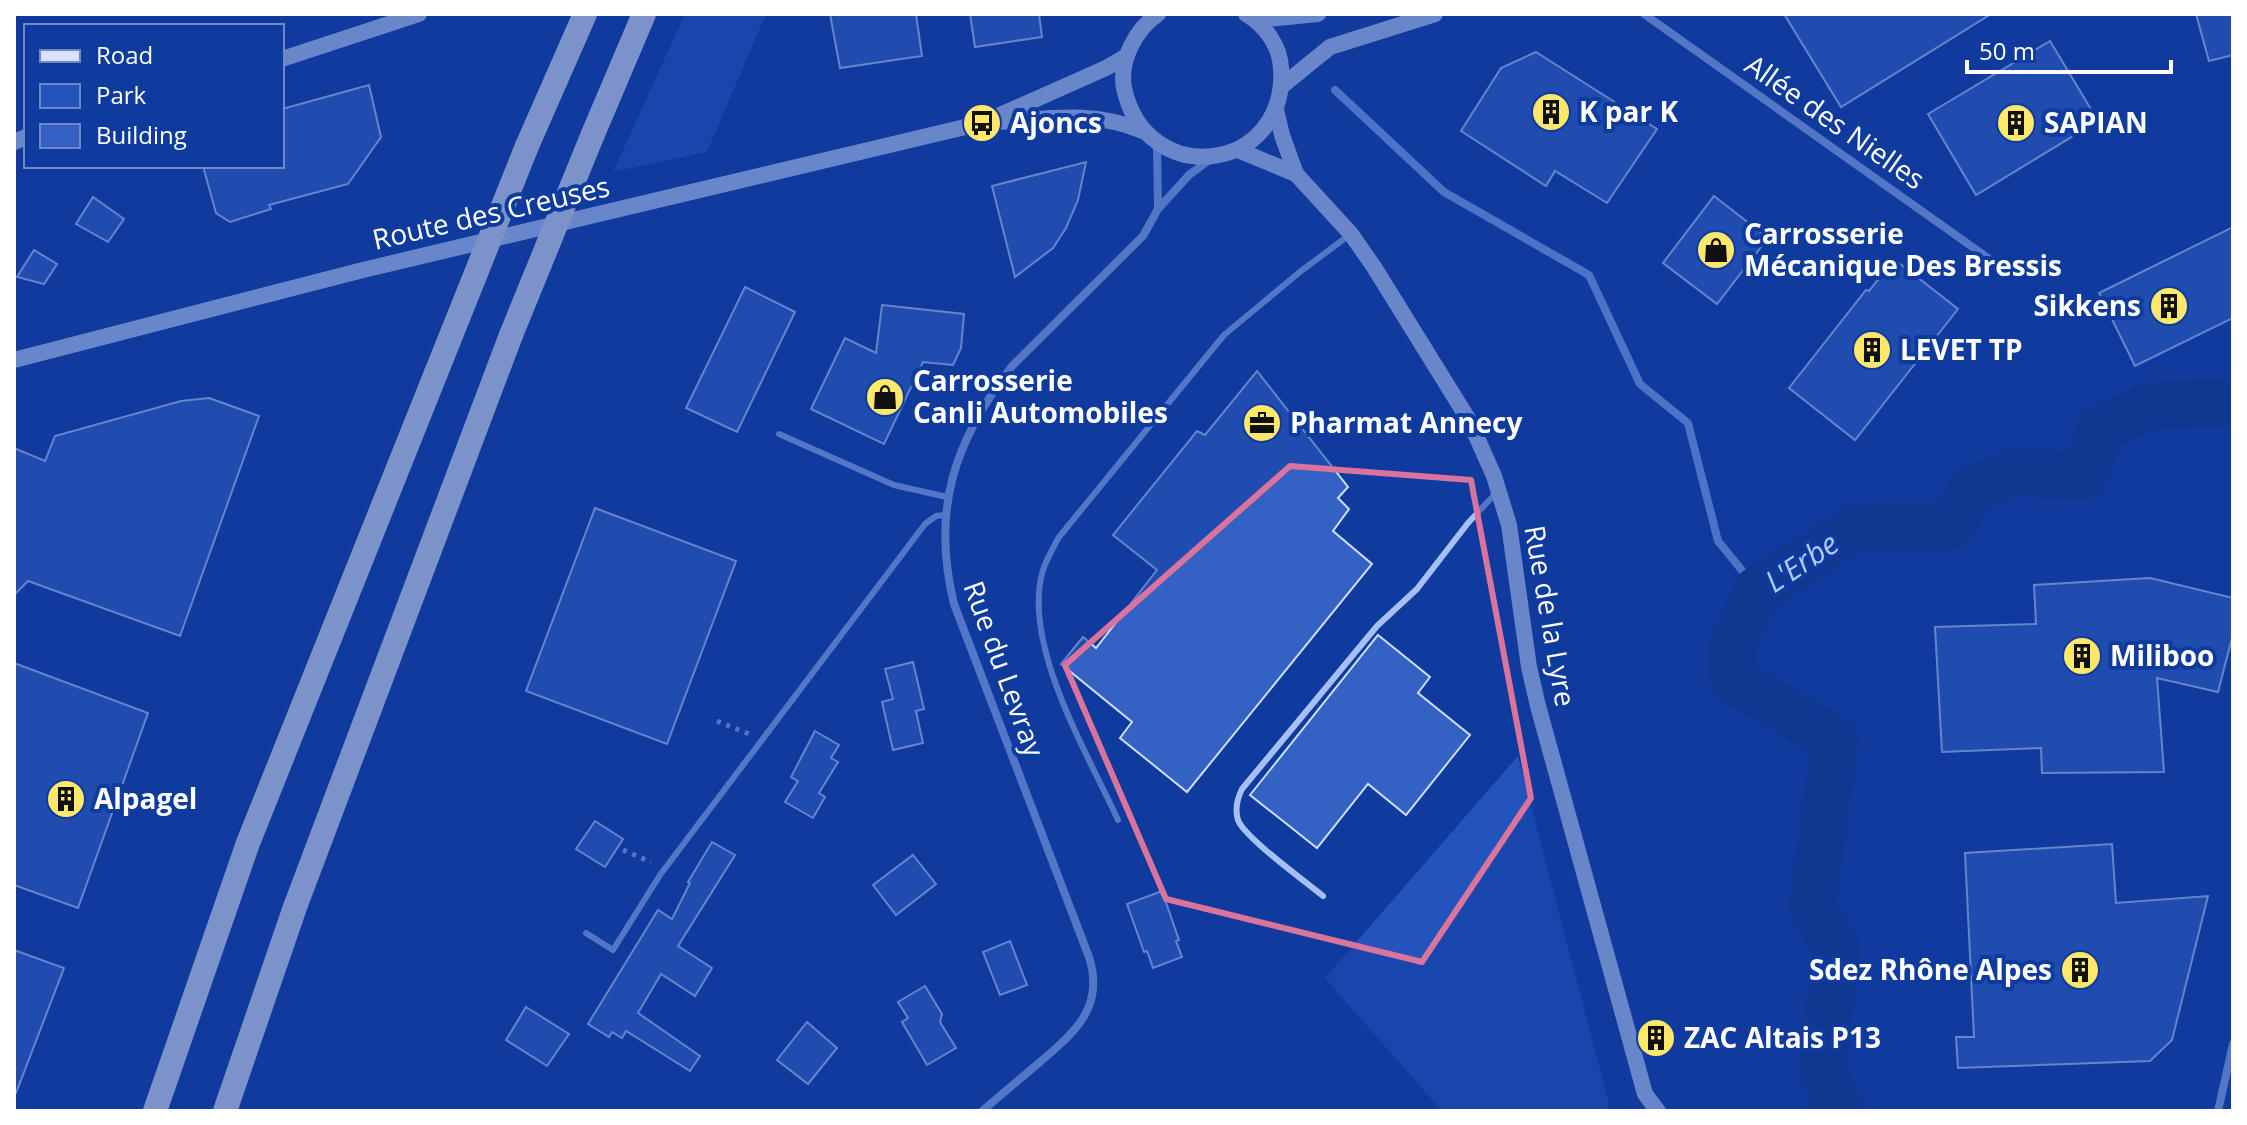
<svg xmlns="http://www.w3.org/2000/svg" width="2247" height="1125" viewBox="0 0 2247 1125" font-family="'Open Sans',sans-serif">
<rect width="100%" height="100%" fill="#103b9e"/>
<g fill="#2254bc">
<polygon points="685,14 766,14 707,152 613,172"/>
<polygon points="1518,756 1608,1100 1608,1111 1442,1111 1325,978"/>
</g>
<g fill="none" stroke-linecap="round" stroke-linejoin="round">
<polyline stroke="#97b8f9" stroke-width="8" points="1335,90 1444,192 1589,275 1640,384 1688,423 1718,541 1758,590"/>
<polyline stroke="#133581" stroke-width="48" points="1840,1111 1822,1068 1836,947 1812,907 1835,740 1733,680 1732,645 1758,590 1855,528 1951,526 1973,489 2011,473 2084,476 2100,429 2150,406 2233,402"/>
</g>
<g fill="#3462c4" stroke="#cedefe" stroke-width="2">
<polygon points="830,14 916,14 922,56 840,68"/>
<polygon points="970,14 1039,14 1042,37 975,47"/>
<polygon points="1784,14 1991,14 1841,107"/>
<polygon points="2196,14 2233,14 2233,55 2209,61"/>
<polygon points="2050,41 2098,121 1976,195 1928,114"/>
<polygon points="1536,52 1657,129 1607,203 1555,171 1546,186 1461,131 1501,68"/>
<polygon points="369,85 381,137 348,184 269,205 271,209 230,222 216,213 203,166 282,166 282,109"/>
<polygon points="1086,162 1078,200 1066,228 1053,248 1015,277 992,186"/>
<polygon points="1714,196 1768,238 1717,304 1663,263"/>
<polygon points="93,197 124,219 108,242 76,224"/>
<polygon points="2233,227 2233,318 2135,366 2099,293"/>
<polygon points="34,250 57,264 44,284 17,277"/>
<polygon points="1894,259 1958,309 1855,440 1789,388 1866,290 1869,291"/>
<polygon points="745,287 795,312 737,432 686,408"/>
<polygon points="882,305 964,314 961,348 953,365 923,362 884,444 811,409 845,338 876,353"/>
<polygon points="1257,371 1348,487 1338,498 1349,509 1333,531 1372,564 1187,792 1120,738 1132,722 1061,664 1083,637 1096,648 1157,570 1113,535 1197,431 1205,435"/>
<polygon points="209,398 259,416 180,636 28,581 14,595 14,448 45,461 55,436 181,401"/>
<polygon points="595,508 736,561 667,744 526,691"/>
<polygon points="2150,578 2233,598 2233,634 2218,692 2157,678 2164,772 2042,773 2041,748 1942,752 1935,627 2036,624 2034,585"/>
<polygon points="1378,635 1430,677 1418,693 1470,735 1406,815 1368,784 1317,848 1250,795"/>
<polygon points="913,662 924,709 916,711 923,743 893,750 882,702 893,699 885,669"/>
<polygon points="14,663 148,713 78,908 14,885"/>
<polygon points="815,731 839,745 831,758 838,762 819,793 825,797 813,818 785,802 798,781 791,777"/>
<polygon points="595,821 623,839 605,867 576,849"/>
<polygon points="712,842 735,855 678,946 712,968 695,996 661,974 638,1013 700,1056 690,1071 626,1031 622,1038 612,1032 609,1037 588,1024 658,910 672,919 690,883 688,882"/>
<polygon points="2112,844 2116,903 2208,896 2172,1040 2150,1061 1958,1068 1956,1037 1974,1037 1965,853"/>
<polygon points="913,855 936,884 896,915 873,885"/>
<polygon points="1162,891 1179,940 1176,941 1182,957 1153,968 1147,951 1144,952 1127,904"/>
<polygon points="1010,941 1027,985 1000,995 983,952"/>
<polygon points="14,950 64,968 16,1093 14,1093"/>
<polygon points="925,986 942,1014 940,1022 956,1048 927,1065 902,1022 908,1018 898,1002"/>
<polygon points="526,1007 569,1034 547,1066 506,1040"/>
<polygon points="807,1022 837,1048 808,1084 777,1060"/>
</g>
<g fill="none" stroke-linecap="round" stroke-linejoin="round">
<g stroke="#a6bff5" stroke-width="5" stroke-dasharray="4 6" stroke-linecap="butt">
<polyline points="717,721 749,734"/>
<polyline points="623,850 651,862"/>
</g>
<g stroke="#a6bff5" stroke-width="6">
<polyline points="779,434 894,485 947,497"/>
<path d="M1118,820C1088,754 1021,644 1043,570C1047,558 1053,548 1059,537L1224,335L1301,271L1348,236"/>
<path d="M1323,896C1306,882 1244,837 1238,820C1235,810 1237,799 1242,789L1377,626L1417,589L1468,523L1496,493"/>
<polyline points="586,933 613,950 660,875 925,524 936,516 944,515"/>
</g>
<g stroke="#a6bff5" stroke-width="8">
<polyline points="1644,14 1988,258"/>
<polyline points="1157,143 1158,208"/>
<path d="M982,1111C1001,1095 1021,1078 1040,1062C1075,1032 1105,1007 1089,957L954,604C931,510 954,441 1012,366L1143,236L1158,209L1189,175L1212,158"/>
<polyline points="2218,1111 2233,1044"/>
</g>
<g stroke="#d6e2fe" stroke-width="16">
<path d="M1158,14C1136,29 1119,60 1124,88C1146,191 1288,173 1281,68C1280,46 1265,25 1246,14"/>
<polyline points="1256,20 1318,14"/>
<polyline points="282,59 419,14"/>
<polyline points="1282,86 1330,47 1435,14"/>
<polyline points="1276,110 1282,135 1296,174 1351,234 1374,267 1470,422 1494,476 1509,525 1529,667 1538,706 1645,1094 1658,1111"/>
<path d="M996,122C1048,119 1092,110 1143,131"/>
<polyline points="14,142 26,137"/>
<polyline points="1238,150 1296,174"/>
<polyline points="14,360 363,270 982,123 1106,68 1127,56"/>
</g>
<g stroke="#fff" stroke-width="24">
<polyline points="593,134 644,14"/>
<polyline points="527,146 585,14"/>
<polyline points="155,1111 248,843 436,373"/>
<polyline points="225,1111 295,907 511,335"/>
</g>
<g stroke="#fff" stroke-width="24">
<polyline points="511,335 593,134"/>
<polyline points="436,373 527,146"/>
</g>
</g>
<path d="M0 0H2247V1125H0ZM1290,466L1471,480L1531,798L1422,962L1166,899L1065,665Z" fill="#103b9e" fill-opacity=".55" fill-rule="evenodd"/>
<path fill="none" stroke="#da749d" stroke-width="6" stroke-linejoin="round" d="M1290,466L1471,480L1531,798L1422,962L1166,899L1065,665Z"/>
<defs>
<g id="building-disc" transform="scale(2)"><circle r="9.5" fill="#ffe76a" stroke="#103b9e"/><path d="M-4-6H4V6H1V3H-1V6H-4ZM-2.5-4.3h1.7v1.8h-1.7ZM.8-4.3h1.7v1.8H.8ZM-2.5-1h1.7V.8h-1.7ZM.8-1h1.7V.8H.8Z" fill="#111"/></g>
<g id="bus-disc" transform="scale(2)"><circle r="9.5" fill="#ffe76a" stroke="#103b9e"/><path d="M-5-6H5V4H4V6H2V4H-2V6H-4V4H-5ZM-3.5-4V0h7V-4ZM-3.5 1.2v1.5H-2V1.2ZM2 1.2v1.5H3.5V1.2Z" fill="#111"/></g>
<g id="shop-disc" transform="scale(2)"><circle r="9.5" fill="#ffe76a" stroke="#103b9e"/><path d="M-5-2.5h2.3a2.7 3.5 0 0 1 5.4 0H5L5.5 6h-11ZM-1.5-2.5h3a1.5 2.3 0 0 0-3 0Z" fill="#111"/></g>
<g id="office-disc" transform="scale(2)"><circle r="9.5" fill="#ffe76a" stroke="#103b9e"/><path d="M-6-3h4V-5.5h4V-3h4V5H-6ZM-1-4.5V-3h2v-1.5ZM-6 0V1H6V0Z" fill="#111"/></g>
</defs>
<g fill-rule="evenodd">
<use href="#building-disc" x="1551" y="112"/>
<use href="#bus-disc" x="982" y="123"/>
<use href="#building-disc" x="2016" y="123"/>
<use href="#shop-disc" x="1716" y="250"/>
<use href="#building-disc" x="2169" y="306"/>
<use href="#building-disc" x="1872" y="350"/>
<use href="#shop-disc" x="885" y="397"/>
<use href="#office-disc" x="1262" y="423"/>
<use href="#building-disc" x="2082" y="656"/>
<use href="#building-disc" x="66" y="799"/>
<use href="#building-disc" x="2080" y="970"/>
<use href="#building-disc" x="1656" y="1038"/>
</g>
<g text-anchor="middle" stroke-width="8" stroke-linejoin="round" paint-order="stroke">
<g font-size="28" font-weight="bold" fill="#fff" stroke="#103b9e" text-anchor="start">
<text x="1579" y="122">K par K</text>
<text x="1010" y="133">Ajoncs</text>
<text x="2044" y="133">SAPIAN</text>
<text x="1744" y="244">Carrosserie<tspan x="1744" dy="32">Mécanique Des Bressis</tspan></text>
<text x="2141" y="316" text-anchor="end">Sikkens</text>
<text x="1900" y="360">LEVET TP</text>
<text x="913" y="391">Carrosserie<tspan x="913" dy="32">Canli Automobiles</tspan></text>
<text x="1290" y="433">Pharmat Annecy</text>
<text x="2110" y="666">Miliboo</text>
<text x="94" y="809">Alpagel</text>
<text x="2052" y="980" text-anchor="end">Sdez Rhône Alpes</text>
<text x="1684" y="1048">ZAC Altais P13</text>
</g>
<g font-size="28" fill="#fff" stroke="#103b9e">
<text transform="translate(1835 122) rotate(35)" y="10">Allée des Nielles</text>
<text transform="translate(491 213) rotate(-13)" y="10">Route des Creuses</text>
<text transform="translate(1550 616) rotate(80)" y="10">Rue de la Lyre</text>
<text transform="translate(1004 669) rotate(70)" y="10">Rue du Levray</text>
</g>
<g font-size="30" font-style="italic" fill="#b2cafb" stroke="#103b9e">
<text transform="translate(1802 563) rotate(-34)" y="10">L'Erbe</text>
</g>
</g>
<rect width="2247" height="1125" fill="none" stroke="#ffffff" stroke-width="32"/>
<rect x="24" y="24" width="260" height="144" fill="#103b9e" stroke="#7089c5" stroke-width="2"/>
<rect x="40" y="50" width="40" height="12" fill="#d6e2fe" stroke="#7089c5" stroke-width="2"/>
<text x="96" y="64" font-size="24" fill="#ffffff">Road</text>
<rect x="40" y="84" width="40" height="24" fill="#2254bc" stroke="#7089c5" stroke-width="2"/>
<text x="96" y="104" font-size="24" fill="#ffffff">Park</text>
<rect x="40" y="124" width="40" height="24" fill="#3462c4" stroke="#7089c5" stroke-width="2"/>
<text x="96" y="144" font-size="24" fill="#ffffff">Building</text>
<path d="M1967 60v12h204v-12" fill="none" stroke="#ffffff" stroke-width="4"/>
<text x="1979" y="60" font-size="24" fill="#ffffff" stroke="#103b9e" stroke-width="6" paint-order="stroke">50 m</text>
</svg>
